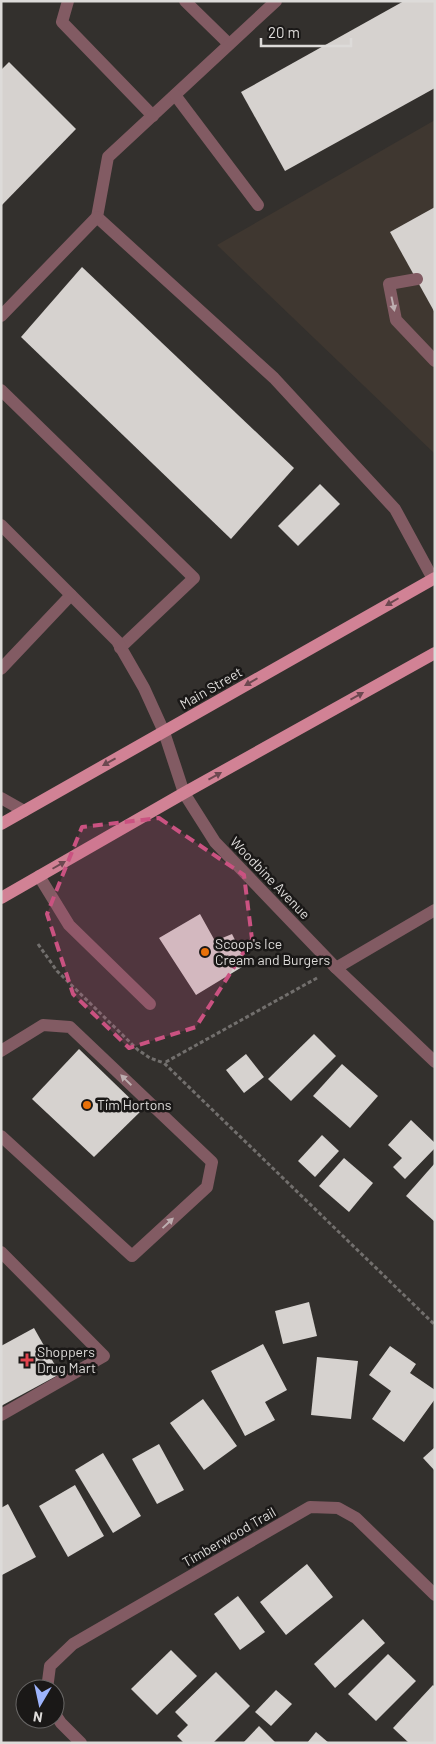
<svg xmlns="http://www.w3.org/2000/svg" width="436" height="1744" viewBox="0 0 436 1744" font-family="Barlow,sans-serif">
<rect width="100%" height="100%" fill="#33302d"/>
<polygon fill="#3f3730" points="435,120 435,454 217,245"/>
<g fill="#d6d2cf">
<polygon points="404,1 435,1 435,88 285,171 241,92"/>
<polygon points="9,62 76,129 1,206 1,70"/>
<polygon points="435,207 435,313 390,232"/>
<polygon points="82,267 294,468 231,539 21,337"/>
<polygon points="320,484 340,504 298,546 278,526"/>
<polygon points="200,914 215,941 232,934 247,964 196,995 159,938"/>
<polygon points="314,1034 336,1056 291,1101 268,1079"/>
<polygon points="79,1049 142,1110 94,1157 32,1099"/>
<polygon points="246,1054 264,1077 244,1093 226,1070"/>
<polygon points="342,1064 378,1096 350,1128 313,1096"/>
<polygon points="411,1120 435,1143 435,1148 405,1179 393,1167 402,1158 388,1145"/>
<polygon points="322,1135 339,1151 315,1177 298,1161"/>
<polygon points="344,1158 373,1183 349,1212 319,1186"/>
<polygon points="435,1163 435,1222 406,1196"/>
<polygon points="309,1302 317,1336 283,1344 275,1311"/>
<polygon points="34,1328 60,1374 1,1406 1,1346"/>
<polygon points="263,1344 287,1390 265,1402 275,1420 245,1436 211,1371"/>
<polygon points="390,1346 416,1364 410,1373 435,1390 435,1399 404,1442 372,1419 391,1391 369,1375"/>
<polygon points="317,1357 358,1361 351,1419 311,1415"/>
<polygon points="203,1399 237,1446 204,1470 170,1423"/>
<polygon points="159,1444 184,1490 157,1504 132,1459"/>
<polygon points="435,1447 435,1471 423,1458"/>
<polygon points="103,1453 141,1516 113,1533 75,1470"/>
<polygon points="75,1485 104,1536 68,1557 39,1506"/>
<polygon points="8,1504 36,1557 2,1575 1,1508"/>
<polygon points="307,1564 333,1597 286,1635 260,1602"/>
<polygon points="238,1596 265,1632 240,1650 214,1614"/>
<polygon points="363,1619 385,1643 335,1688 314,1664"/>
<polygon points="171,1650 197,1676 157,1715 131,1689"/>
<polygon points="388,1654 416,1681 376,1721 348,1694"/>
<polygon points="216,1672 250,1706 213,1743 184,1743 177,1736 188,1725 175,1712"/>
<polygon points="433,1685 435,1687 435,1743 409,1743 393,1728"/>
<polygon points="276,1690 292,1704 271,1726 255,1712"/>
<polygon points="259,1726 276,1743 243,1743"/>
<polygon points="316,1732 329,1743 307,1743"/>
</g>
<g fill="none" stroke-linecap="round" stroke-linejoin="round">
<g stroke="#726f6d" stroke-width="3" stroke-dasharray="4 2.5" stroke-linecap="butt">
<polyline points="38,944 57,971 138,1050 150,1058 164,1063"/>
<polyline points="317,978 164,1063 435,1325"/>
</g>
<g stroke="#825b63" stroke-width="12">
<polyline points="68,1 62,22 153,116"/>
<polyline points="185,1 229,44"/>
<polyline points="276,1 108,157 97,217 274,378 395,509 433,579"/>
<polyline points="175,95 258,205"/>
<polyline points="417,279 389,284 396,320 435,361"/>
<polyline points="1,316 97,217"/>
<polyline points="1,390 194,578 120,648"/>
<polyline points="1,525 117,641 144,688 164,732"/>
<polyline points="1,669 71,595"/>
<polyline points="1,798 24,811"/>
<polyline points="39,876 69,925 150,1004"/>
<polyline points="336,968 435,910"/>
<polyline points="1,1051 43,1025 70,1027 212,1162 207,1187 132,1256 1,1136"/>
<polyline points="1,1252 104,1356 1,1415"/>
</g>
<g stroke="#825b63" stroke-width="12">
<polyline points="164,732 184,793 215,842 336,968 435,1062"/>
<polyline points="47,1689 50,1666 73,1644 310,1507 338,1508 356,1518 435,1595"/>
<polyline points="55,1714 61,1723 81,1743"/>
</g>
<g stroke="#d18295" stroke-width="12">
<polyline points="1,824 435,578"/>
<polyline points="1,898 184,793 435,653"/>
</g>
</g>
<defs><path id="oneway-solid" d="M-6-.8H1V-3.2L6.5 0L1 3.2V.8H-6Z" transform="scale(1.25)"/></defs>
<g fill="#bdaeb0">
<use href="#oneway-solid" transform="translate(393 304) rotate(78)"/>
<use href="#oneway-solid" transform="translate(126 1080) rotate(-136)"/>
<use href="#oneway-solid" transform="translate(168 1223) rotate(-43)"/>
</g>
<g fill="#6c4850">
<use href="#oneway-solid" transform="translate(392 602) rotate(150)"/>
<use href="#oneway-solid" transform="translate(251 682) rotate(150)"/>
<use href="#oneway-solid" transform="translate(357 696) rotate(-29)"/>
<use href="#oneway-solid" transform="translate(109 762) rotate(151)"/>
<use href="#oneway-solid" transform="translate(215 776) rotate(-29)"/>
<use href="#oneway-solid" transform="translate(59 865) rotate(-30)"/>
</g>
<path fill="#ca5281" fill-opacity="0.2" stroke="#ca5281" stroke-width="4" stroke-dasharray="10 6" stroke-linejoin="round" d="M159,818L244,875L252,939L196,1027L129,1048L73,994L47,914L82,827Z"/>
<g fill="#e8710a" stroke="#1a1817" stroke-width="2">
<circle cx="205" cy="952" r="5"/>
<circle cx="87" cy="1105" r="5"/>
</g>
<path fill="#e0444e" stroke="#1a1817" stroke-width="2" d="M24.5 1352.5h5v5h5v5h-5v5h-5v-5h-5v-5h5z"/>
<g text-anchor="middle" stroke-width="5" stroke-linejoin="round" paint-order="stroke">
<g font-size="14" fill="#dddbd9" stroke="#1a1817">
<text transform="translate(211 688) rotate(-30)" y="5">Main Street</text>
<text transform="translate(270 878) rotate(46)" y="5">Woodbine Avenue</text>
<text transform="translate(229 1537) rotate(-30)" y="5">Timberwood Trail</text>
</g>
<g font-size="14" fill="#dddbd9" stroke="#1a1817" text-anchor="start">
<text x="215" y="949">Scoop's Ice<tspan x="215" dy="16">Cream and Burgers</tspan></text>
<text x="97" y="1110">Tim Hortons</text>
<text x="37" y="1357">Shoppers<tspan x="37" dy="16">Drug Mart</tspan></text>
</g>
</g>
<rect width="436" height="1744" fill="none" stroke="#dddbd9" stroke-width="5"/>
<g transform="translate(40 1704) rotate(189)"><circle r="24" fill="#1a1817" stroke="#686665"/>
<path d="M0-4L9 19L0 12L-9 19Z" fill="#9db4fd"/>
<text y="-8" font-size="14" font-weight="bold" text-anchor="middle" fill="#dddbd9">N</text>
</g>
<path d="M261 38v8h90v-8" fill="none" stroke="#dddbd9" stroke-width="2.5"/>
<text x="268" y="38" font-size="15" fill="#dddbd9" stroke="#1a1817" stroke-width="4" paint-order="stroke">20 m</text>
</svg>
